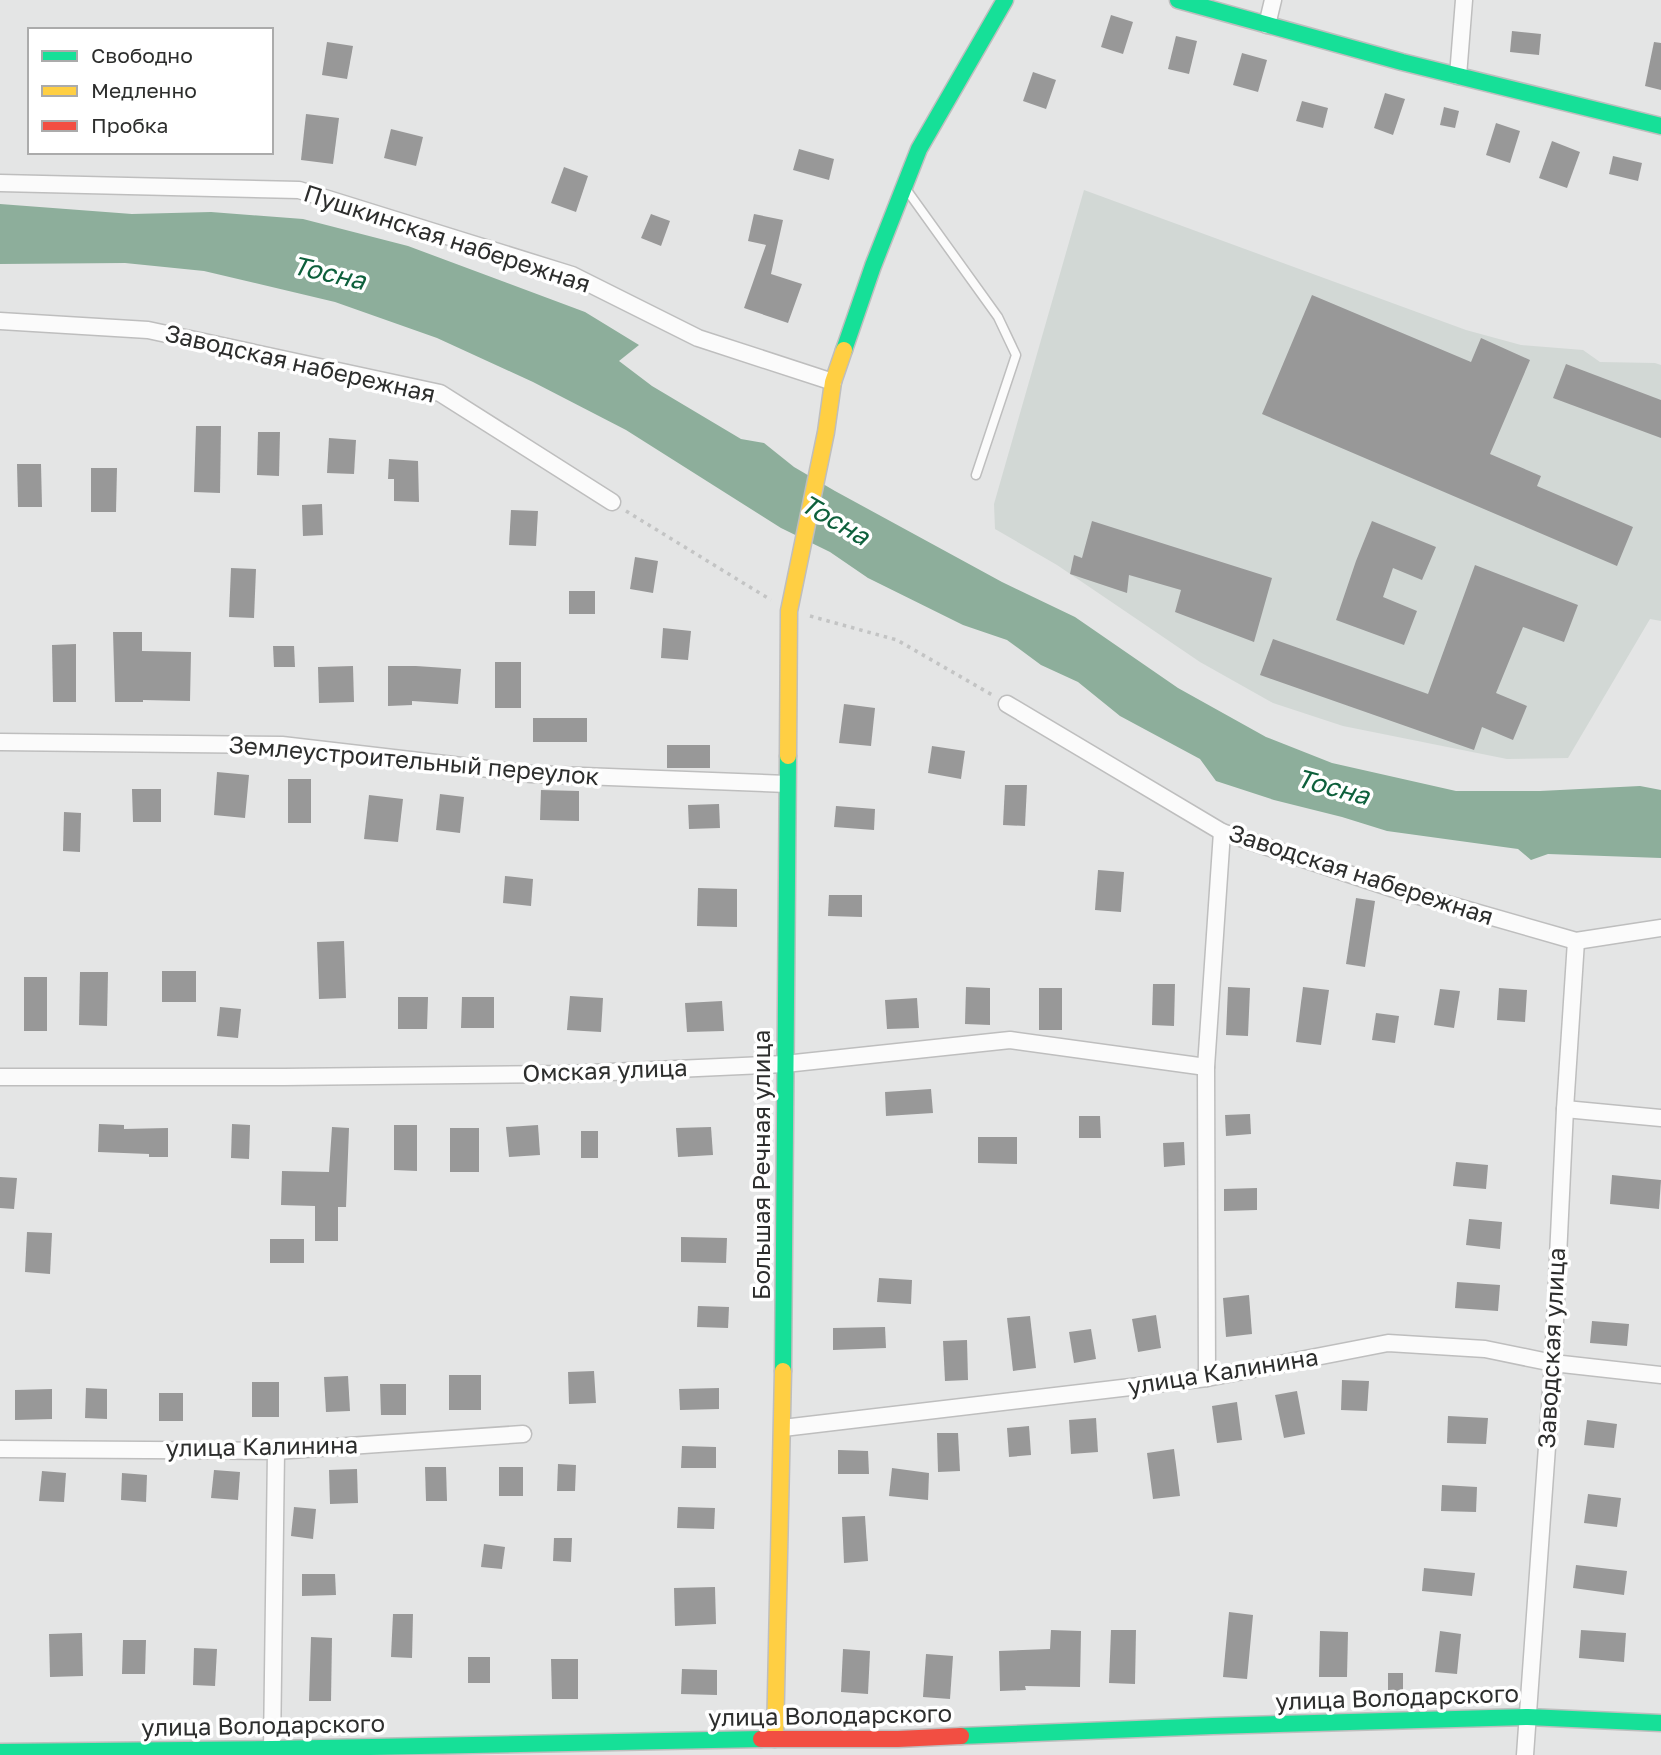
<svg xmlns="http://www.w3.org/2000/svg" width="1661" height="1755" viewBox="0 0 1661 1755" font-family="'Golos Text',sans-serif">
<rect width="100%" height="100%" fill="#e4e5e5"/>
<polygon fill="#d2d8d5" points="1084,190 1466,330 1521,345 1583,350 1600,362 1655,363 1661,365 1661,621 1650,619 1568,758 1507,759 1343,726 1273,703 1200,662 1057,565 995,529 994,504"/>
<polygon fill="#8dae9b" points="0,204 132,214 211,212 303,219 408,246 585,312 639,345 619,361 652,386 741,439 764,443 794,467 835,491 1002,582 1075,617 1178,688 1266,737 1332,763 1456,791 1540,791 1640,786 1661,790 1661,858 1548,854 1531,860 1518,849 1387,831 1342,817 1274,800 1216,781 1200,759 1120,716 1078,682 1041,665 1007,640 963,625 868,578 830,552 781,528 626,430 533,382 437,338 335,302 204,271 125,263 0,264"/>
<g fill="#989898">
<polygon points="1111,15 1133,22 1123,54 1101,47"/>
<polygon points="1512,31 1541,34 1539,55 1510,52"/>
<polygon points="1176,36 1197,41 1189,74 1168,69"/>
<polygon points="327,42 353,46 347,79 322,75"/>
<polygon points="1654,42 1661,43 1661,90 1645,86"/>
<polygon points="1242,53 1267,60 1258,92 1233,85"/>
<polygon points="1033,72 1056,80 1046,109 1023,101"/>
<polygon points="1385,93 1405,99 1393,135 1374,128"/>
<polygon points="1302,101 1328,108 1323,128 1296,121"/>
<polygon points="1444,107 1459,111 1455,128 1440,125"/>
<polygon points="306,114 339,118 333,164 301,160"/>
<polygon points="1496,123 1520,131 1510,163 1486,155"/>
<polygon points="391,129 423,137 416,166 384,158"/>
<polygon points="1552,141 1580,152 1567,188 1539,178"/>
<polygon points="799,149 834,159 829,180 793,170"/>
<polygon points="1613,156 1642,163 1638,181 1609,174"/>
<polygon points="564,167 588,176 576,212 551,203"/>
<polygon points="651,214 670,221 661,246 641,238"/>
<polygon points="754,214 783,220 771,274 802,284 788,323 744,308 766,245 748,241"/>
<polygon points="1312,295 1471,362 1481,338 1530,360 1490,454 1541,476 1537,486 1633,527 1617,566 1262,414"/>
<polygon points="1566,364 1661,400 1661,438 1553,398"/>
<polygon points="196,426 221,426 220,493 194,492"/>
<polygon points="258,432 280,432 279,476 257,475"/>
<polygon points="329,438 356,440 354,474 327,473"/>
<polygon points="389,459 418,461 419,502 394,501 394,479 388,479"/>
<polygon points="17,464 41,464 42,507 18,507"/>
<polygon points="91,468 117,468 116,512 91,512"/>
<polygon points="322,504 323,535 303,536 302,505"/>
<polygon points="511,510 538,511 536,546 509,545"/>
<polygon points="1092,521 1272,578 1254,642 1175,612 1181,590 1129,575 1127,593 1070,574 1074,555 1082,558"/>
<polygon points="1372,521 1436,547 1422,580 1393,568 1383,597 1417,611 1404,645 1336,620 1356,561"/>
<polygon points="635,557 658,561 653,593 630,589"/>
<polygon points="1475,565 1578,605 1564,642 1523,627 1496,693 1527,706 1513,740 1482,727 1474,750 1260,675 1273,639 1428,694"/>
<polygon points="231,568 256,569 254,618 229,617"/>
<rect x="569" y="591" width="26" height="23"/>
<polygon points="663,628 691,631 688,660 661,658"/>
<polygon points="113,632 142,632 142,651 191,652 190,701 143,700 143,702 115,702"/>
<polygon points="76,644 76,702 53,702 52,645"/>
<polygon points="273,646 294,646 295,667 274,667"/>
<rect x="495" y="662" width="26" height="46"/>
<polygon points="353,666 354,702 319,703 318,667"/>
<polygon points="388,666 416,666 461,669 458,704 412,701 412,705 388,706"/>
<polygon points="844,704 875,708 871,746 839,743"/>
<rect x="533" y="718" width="54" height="24"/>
<rect x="667" y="745" width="43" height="23"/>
<polygon points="932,746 965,751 961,779 928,773"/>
<polygon points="217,772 249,775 245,818 214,815"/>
<rect x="288" y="779" width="23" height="44"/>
<polygon points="1005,785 1027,785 1025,826 1003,825"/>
<polygon points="132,789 161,789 161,822 133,822"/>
<polygon points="541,790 579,791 579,821 540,820"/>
<polygon points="440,794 464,797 460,833 436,830"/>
<polygon points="369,795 403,799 398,842 364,839"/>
<polygon points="719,804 720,828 689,829 688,805"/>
<polygon points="836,806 875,809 874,830 834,827"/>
<polygon points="64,812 81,813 80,852 63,851"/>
<polygon points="1098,870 1124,872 1121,912 1095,910"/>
<polygon points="505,876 533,879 531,906 503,903"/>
<polygon points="698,888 737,889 737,927 697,926"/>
<polygon points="829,895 862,895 862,917 828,916"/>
<polygon points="1356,898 1375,901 1365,967 1346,964"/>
<polygon points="344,941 346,998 319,999 317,942"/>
<rect x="162" y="971" width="34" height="31"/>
<polygon points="80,972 108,972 107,1026 79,1025"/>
<rect x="24" y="977" width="23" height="54"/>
<polygon points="1153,984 1175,984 1174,1026 1152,1025"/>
<polygon points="966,987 990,988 990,1025 965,1024"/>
<polygon points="1228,987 1250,988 1248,1036 1226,1035"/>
<polygon points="1303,987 1329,990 1321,1045 1296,1042"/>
<rect x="1039" y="988" width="23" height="42"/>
<polygon points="1499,988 1527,990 1525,1022 1497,1020"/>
<polygon points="1440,989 1460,991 1454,1028 1434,1025"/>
<polygon points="570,996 603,998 601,1032 567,1030"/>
<polygon points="398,997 428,997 427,1029 398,1029"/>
<polygon points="462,997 494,997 494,1028 461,1028"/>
<polygon points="917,998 919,1028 887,1029 885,1000"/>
<polygon points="722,1001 724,1031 687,1032 685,1003"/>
<polygon points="220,1007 241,1009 238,1038 217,1036"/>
<polygon points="1376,1013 1399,1016 1395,1043 1372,1040"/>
<polygon points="931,1089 933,1113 886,1116 885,1092"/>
<polygon points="1250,1114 1251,1134 1226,1136 1225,1115"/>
<polygon points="1079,1116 1100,1116 1101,1138 1079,1138"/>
<polygon points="99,1124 124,1125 124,1129 168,1128 168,1157 149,1157 149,1154 98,1152"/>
<polygon points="232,1124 250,1125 249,1159 231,1158"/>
<polygon points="394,1125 417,1125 417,1171 394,1170"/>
<polygon points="538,1125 540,1155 509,1157 506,1127"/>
<polygon points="332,1127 349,1128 346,1207 338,1207 338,1241 315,1241 315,1206 281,1205 282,1171 329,1172"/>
<polygon points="711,1127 713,1155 678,1157 676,1128"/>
<rect x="450" y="1128" width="29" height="44"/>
<rect x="581" y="1131" width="17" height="27"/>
<polygon points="978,1137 1017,1137 1017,1164 978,1163"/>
<polygon points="1184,1142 1185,1165 1164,1167 1163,1143"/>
<polygon points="1456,1162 1488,1165 1486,1189 1453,1186"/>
<polygon points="1612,1175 1661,1180 1659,1209 1610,1204"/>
<polygon points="0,1177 17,1178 14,1209 0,1208"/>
<polygon points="1257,1188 1257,1210 1224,1211 1224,1189"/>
<polygon points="1469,1219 1502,1222 1500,1249 1466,1245"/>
<polygon points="27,1232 52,1233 50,1274 25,1272"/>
<polygon points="681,1237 727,1238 726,1263 681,1262"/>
<rect x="270" y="1239" width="34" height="24"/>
<polygon points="879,1278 912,1280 911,1304 877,1302"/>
<polygon points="1457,1282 1500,1285 1498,1311 1455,1308"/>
<polygon points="1249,1295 1252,1334 1226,1337 1223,1298"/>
<polygon points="698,1306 729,1307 728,1328 697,1327"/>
<polygon points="1156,1315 1161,1348 1138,1352 1132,1319"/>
<polygon points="1030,1316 1036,1368 1013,1371 1007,1318"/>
<polygon points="1592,1321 1629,1324 1627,1346 1590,1343"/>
<polygon points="885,1327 886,1348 833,1350 833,1328"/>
<polygon points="1091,1329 1096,1359 1074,1363 1069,1332"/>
<polygon points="967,1340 968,1380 945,1381 943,1341"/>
<polygon points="594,1371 596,1403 569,1404 568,1372"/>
<rect x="449" y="1375" width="32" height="35"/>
<polygon points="348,1376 350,1411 326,1412 324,1377"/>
<polygon points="1342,1380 1369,1381 1367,1411 1341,1410"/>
<rect x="252" y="1382" width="27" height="35"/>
<polygon points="380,1384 406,1384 406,1415 381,1415"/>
<polygon points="86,1388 107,1389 107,1419 85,1418"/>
<polygon points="719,1388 719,1409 680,1410 679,1389"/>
<polygon points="52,1389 52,1419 15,1420 15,1390"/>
<polygon points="1297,1391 1305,1434 1284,1438 1275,1395"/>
<rect x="159" y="1393" width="24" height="28"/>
<polygon points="1237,1402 1242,1440 1217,1443 1212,1406"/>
<polygon points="1448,1416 1488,1418 1486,1444 1447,1443"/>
<polygon points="1096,1418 1098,1452 1071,1454 1069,1420"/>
<polygon points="1587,1420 1617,1424 1614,1448 1584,1445"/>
<polygon points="1029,1426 1031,1455 1009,1457 1007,1428"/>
<polygon points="937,1433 958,1433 960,1471 938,1472"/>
<polygon points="682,1446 716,1447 716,1468 681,1468"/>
<polygon points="1174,1449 1180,1496 1153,1499 1147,1453"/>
<polygon points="838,1450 868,1451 869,1474 838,1474"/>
<polygon points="558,1464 576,1465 575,1491 557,1491"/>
<polygon points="425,1467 446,1467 447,1501 426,1501"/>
<rect x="499" y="1467" width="24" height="29"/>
<polygon points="892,1468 929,1473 928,1500 889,1496"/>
<polygon points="357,1469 358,1503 330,1504 329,1470"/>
<polygon points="214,1470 240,1472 238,1500 211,1498"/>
<polygon points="42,1471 66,1473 64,1502 39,1501"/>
<polygon points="122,1473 147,1475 146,1502 121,1500"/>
<polygon points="1442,1485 1477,1487 1476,1512 1441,1511"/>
<polygon points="1588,1494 1621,1498 1617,1527 1584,1523"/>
<polygon points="294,1507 316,1509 313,1539 291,1536"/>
<polygon points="678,1507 715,1508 714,1529 677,1528"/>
<polygon points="865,1516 868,1561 844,1563 842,1517"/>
<polygon points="554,1538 572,1538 571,1562 553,1561"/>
<polygon points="484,1544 505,1547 502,1569 481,1567"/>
<polygon points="1576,1565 1627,1571 1624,1595 1573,1588"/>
<polygon points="1424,1568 1475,1573 1472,1596 1422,1591"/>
<polygon points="302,1574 335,1574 336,1595 302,1596"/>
<polygon points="715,1587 716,1624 675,1626 674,1588"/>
<polygon points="1229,1612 1253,1615 1247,1679 1223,1677"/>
<polygon points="393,1614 413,1614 412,1658 391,1657"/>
<polygon points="1051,1630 1081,1631 1080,1687 1025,1686 1026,1690 1000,1691 999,1651 1050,1649"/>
<polygon points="1111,1630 1136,1630 1135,1684 1109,1683"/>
<polygon points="1581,1630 1626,1633 1624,1662 1579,1658"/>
<polygon points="1320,1631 1348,1632 1347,1677 1319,1677"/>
<polygon points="1440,1631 1461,1634 1457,1674 1435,1672"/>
<polygon points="82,1633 83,1676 50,1677 49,1634"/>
<polygon points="311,1637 332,1638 331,1701 309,1701"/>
<polygon points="123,1640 146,1640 145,1674 122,1674"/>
<polygon points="194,1648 217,1649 215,1686 193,1685"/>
<polygon points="843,1649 870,1651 868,1694 841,1692"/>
<polygon points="926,1654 953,1656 950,1699 923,1697"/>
<rect x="468" y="1657" width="22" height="26"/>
<polygon points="551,1659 578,1659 578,1699 552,1699"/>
<polygon points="682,1669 717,1670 717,1695 681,1694"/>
<rect x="1388" y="1673" width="15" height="24"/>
</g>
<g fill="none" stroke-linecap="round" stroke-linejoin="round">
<g stroke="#bebebe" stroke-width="11">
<polyline id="lane" points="906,189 998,317 1016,355 976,475"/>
</g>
<g stroke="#bebebe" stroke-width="19">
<g id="street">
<polyline points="1267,25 1273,0"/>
<polyline points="1458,76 1464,0"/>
<polyline points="0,183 299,190 572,275 698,338 833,382"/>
<polyline points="0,321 148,330 440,393 612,502"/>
<polyline points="1007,704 1222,832 1391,888 1576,941 1661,928"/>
<polyline points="0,742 282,745 531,774 787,784"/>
<polyline points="0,1077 284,1077 566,1074 785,1064 1010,1040 1206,1067"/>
<polyline points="1565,1109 1661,1118"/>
<polyline points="1207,1378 1206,1067 1222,832"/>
<polyline points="783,1428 1207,1378 1388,1343 1485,1349 1553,1363 1661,1375"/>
<polyline points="0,1449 276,1451 523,1434"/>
<polyline points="272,1749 276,1451"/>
<polyline points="1525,1755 1553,1363 1565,1109 1576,941"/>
</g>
</g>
<g stroke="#bebebe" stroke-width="19">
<g id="fast">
<polyline points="1178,0 1402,62 1661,126"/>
<polyline points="844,350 873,266 919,149 1005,0"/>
<polyline points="783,1371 788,756"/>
<polyline points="961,1736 1213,1726 1528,1717 1661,1723"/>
<polyline points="0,1752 272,1749 761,1739"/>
</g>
</g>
<g stroke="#bebebe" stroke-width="19">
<g id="slow">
<polyline points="788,756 789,611 826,432 833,382 844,350"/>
<polyline points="775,1739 783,1371"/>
</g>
</g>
<g stroke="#bebebe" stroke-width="19">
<polyline id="jam" points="761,1739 898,1739 961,1736"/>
</g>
<g stroke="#c3c4c4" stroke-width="3.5" stroke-dasharray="3.5 5" stroke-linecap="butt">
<polyline points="626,511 771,600"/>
<polyline points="810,616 897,640 994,696"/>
</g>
<use href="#lane" stroke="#fbfbfb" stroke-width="8"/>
<use href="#street" stroke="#fbfbfb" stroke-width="16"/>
<use href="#fast" stroke="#16e098" stroke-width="16"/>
<use href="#slow" stroke="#ffcf43" stroke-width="16"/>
<use href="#jam" stroke="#f24e42" stroke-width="16"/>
</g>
<g text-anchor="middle" stroke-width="7" stroke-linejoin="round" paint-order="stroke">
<g font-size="24" fill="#2d2e2d" stroke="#fff">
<text transform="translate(447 239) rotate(18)" y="8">Пушкинская набережная</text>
<text transform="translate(300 364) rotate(13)" y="8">Заводская набережная</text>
<text transform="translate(414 761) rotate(5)" y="8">Землеустроительный переулок</text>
<text transform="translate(1361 875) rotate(18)" y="8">Заводская набережная</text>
<text transform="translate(605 1071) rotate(-2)" y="8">Омская улица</text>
<text transform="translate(762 1165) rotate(-90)" y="8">Большая Речная улица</text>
<text transform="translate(1552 1348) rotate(-87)" y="8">Заводская улица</text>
<text transform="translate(1223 1372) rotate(-9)" y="8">улица Калинина</text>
<text transform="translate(262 1447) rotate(-1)" y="8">улица Калинина</text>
<text transform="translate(1397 1698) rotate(-2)" y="8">улица Володарского</text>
<text transform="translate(830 1716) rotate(-1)" y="8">улица Володарского</text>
<text transform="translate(263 1726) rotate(-1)" y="8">улица Володарского</text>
</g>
<g font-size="26" font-style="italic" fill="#0e603c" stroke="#fff">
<text transform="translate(329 273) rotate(13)" y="9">Тосна</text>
<text transform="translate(835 520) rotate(30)" y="9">Тосна</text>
<text transform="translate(1333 787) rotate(15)" y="9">Тосна</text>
</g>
</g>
<rect x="28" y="28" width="245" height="126" fill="#ffffff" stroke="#ababab" stroke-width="2"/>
<rect x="42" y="51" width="35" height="10" fill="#16e098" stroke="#ababab" stroke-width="2"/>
<text x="91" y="63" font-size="21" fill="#2d2e2d">Свободно</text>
<rect x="42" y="86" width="35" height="10" fill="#ffcf43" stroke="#ababab" stroke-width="2"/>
<text x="91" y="98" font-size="21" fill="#2d2e2d">Медленно</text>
<rect x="42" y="121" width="35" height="10" fill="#f24e42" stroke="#ababab" stroke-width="2"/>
<text x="91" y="133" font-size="21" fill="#2d2e2d">Пробка</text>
</svg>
